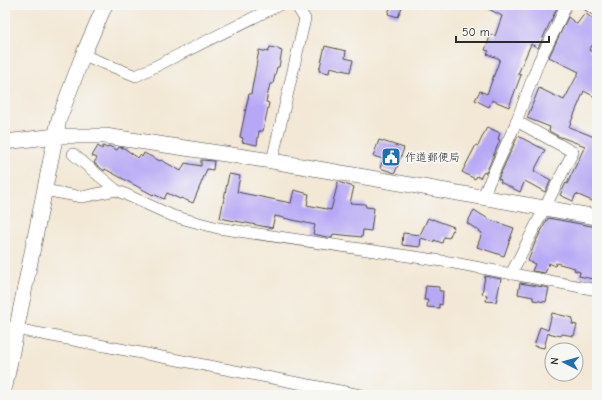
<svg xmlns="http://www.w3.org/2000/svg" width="602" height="400" viewBox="0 0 602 400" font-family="'Comic Neue','Klee One',sans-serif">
<rect width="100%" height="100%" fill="#f6f6f2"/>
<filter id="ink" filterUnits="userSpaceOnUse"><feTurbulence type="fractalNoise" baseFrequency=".025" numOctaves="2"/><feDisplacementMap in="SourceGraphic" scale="8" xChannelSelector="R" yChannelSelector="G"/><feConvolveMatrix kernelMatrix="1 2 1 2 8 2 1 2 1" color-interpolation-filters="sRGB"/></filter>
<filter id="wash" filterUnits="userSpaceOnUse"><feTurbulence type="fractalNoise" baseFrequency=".012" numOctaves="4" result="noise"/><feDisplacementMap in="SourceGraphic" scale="16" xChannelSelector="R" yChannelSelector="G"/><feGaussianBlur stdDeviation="0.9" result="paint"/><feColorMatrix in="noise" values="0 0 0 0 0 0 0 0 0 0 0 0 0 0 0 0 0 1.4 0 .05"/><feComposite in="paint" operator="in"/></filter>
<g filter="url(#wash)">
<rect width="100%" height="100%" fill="#f3e8d5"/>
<g id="blocks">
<g fill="#b7a8f5">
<polygon points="391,5 403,5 398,17 388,14"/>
<polygon points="481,5 551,5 557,8 538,48 531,44 518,74 521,75 509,107 492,100 489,107 475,100 480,91 487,94 500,59 487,54 489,51 485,50 491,34 495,36 502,16"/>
<polygon points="585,13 597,22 597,39 589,50 597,55 597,98 584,91 569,127 597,138 597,203 576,194 573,201 560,195 566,183 567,184 585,146 558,136 549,131 550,127 527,118 539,88 564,100 579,72 549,57 568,17 577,24"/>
<polygon points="325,46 346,51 345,58 353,60 350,72 330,67 329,73 319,71"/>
<polygon points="270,47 279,49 279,50 282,51 279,67 277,67 273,84 270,84 266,102 269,103 263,131 259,131 257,145 242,142 243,138 240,137 249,94 251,94 259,50 268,52"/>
<polygon points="487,127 500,133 498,139 500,140 486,173 484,172 480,178 477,176 475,179 462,172 476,145 478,146"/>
<polygon points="518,136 545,150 534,171 551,180 545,192 525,181 520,192 500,182 501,180 498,179"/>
<polygon points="379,140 404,148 395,173 380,168 383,159 373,156"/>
<polygon points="98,146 102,149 103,146 107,148 109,146 117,150 119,147 124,148 138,158 140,155 142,157 144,153 160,161 161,160 181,171 185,163 201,166 201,160 214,161 213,170 207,169 193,203 181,198 180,199 167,193 164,199 153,194 153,195 105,169 104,171 102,169 94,163 97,158 92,156"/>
<polygon points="229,174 240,176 237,192 291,203 294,190 309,194 307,205 331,210 338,182 354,187 350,203 365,204 366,207 374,208 371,231 363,230 362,237 333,234 332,238 313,234 315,225 275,216 272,228 220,218"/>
<polygon points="474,210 490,220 514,228 504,256 477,247 482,233 467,223"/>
<polygon points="428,218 432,220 432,219 454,227 449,238 444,237 442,243 434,240 434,242 421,238 420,247 402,245 403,233 420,235"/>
<polygon points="548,218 597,227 597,280 579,276 580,272 574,270 575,268 556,263 555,266 549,263 545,273 532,271 535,264 528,261 535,243"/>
<polygon points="485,276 501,279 496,302 486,301 487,295 482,294"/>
<polygon points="520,283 549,288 546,302 533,300 533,297 518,294"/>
<polygon points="426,286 439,287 439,291 443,291 442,305 439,304 439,308 427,307 428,300 424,300"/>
<polygon points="552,313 573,318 572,324 577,325 574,336 562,334 561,336 548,333 544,348 534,346 540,327 548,330"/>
</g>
</g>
</g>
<g filter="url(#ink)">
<use href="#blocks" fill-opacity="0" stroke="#494744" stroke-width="1"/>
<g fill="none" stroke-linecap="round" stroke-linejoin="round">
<g stroke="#494744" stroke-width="7">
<polyline id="lane" points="583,5 597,14"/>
</g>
<g stroke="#494744" stroke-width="12">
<g id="street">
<polyline points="83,55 136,76 279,5"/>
<polyline points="73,154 116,190 173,216 218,228 449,262 597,290"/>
<polyline points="272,161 305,19 296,5"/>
<polyline points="44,190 82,197 116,190"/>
<polyline points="482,198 515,125 539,61 556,28 566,5"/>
<polyline points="511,274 573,152 516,121"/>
<polyline points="5,327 361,395"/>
</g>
</g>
<g stroke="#494744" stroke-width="16">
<g id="secondary">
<polyline points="5,142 56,136 105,136 272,161 597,217"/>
<polyline points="5,386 59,119 83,55 105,5"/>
</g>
</g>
<use href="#lane" stroke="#fff" stroke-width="5.5"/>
<use href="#street" stroke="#fff" stroke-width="11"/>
<use href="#secondary" stroke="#fff" stroke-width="15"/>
</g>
</g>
<defs>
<g id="civic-square" transform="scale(1)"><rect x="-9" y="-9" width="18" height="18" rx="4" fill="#1f6fb2" stroke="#f6f6f2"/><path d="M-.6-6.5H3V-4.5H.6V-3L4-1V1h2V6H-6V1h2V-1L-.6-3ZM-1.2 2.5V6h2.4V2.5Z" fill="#fff"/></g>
</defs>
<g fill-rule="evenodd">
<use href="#civic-square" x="391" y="157"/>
</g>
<g text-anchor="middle" stroke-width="4" stroke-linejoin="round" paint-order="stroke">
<g font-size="11" fill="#2b2b2b" stroke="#f6f6f2" text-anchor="start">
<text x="405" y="161">作道郵便局</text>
</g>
</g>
<rect width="602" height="400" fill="none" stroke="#f6f6f2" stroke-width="20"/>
<g transform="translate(564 362) rotate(276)"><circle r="19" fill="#f6f6f2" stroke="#a5a5a2"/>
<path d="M0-3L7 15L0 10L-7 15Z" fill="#1f6fb2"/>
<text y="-6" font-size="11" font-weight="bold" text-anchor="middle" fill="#2b2b2b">N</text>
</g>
<path d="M456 36v6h93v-6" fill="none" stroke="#2b2b2b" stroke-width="2"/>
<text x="462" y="36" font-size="12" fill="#2b2b2b" stroke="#f6f6f2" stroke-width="3" paint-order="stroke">50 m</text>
</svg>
